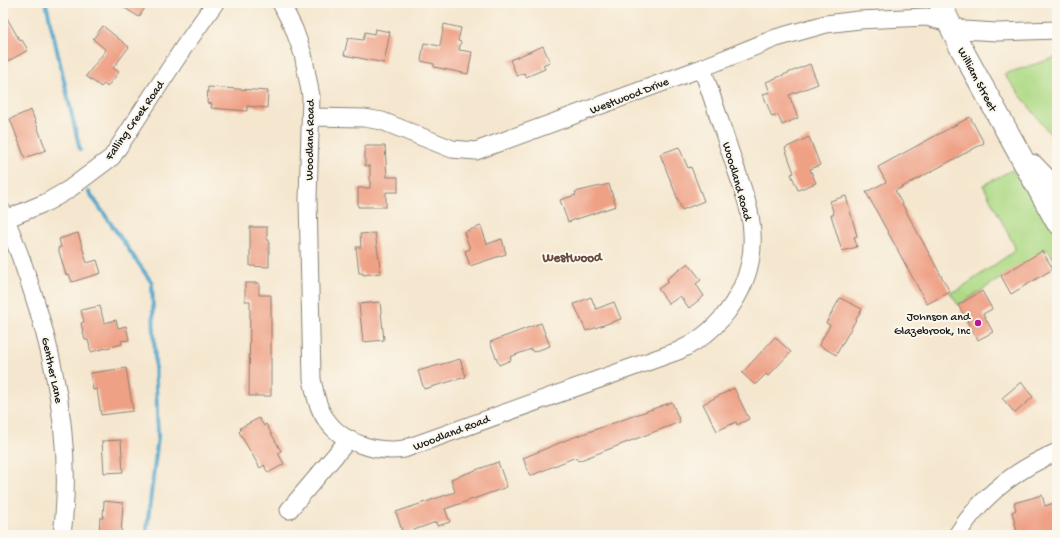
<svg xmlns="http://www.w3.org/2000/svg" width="1060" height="538" viewBox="0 0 1060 538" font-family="'Gochi Hand',sans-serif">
<rect width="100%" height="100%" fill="#fbf7ec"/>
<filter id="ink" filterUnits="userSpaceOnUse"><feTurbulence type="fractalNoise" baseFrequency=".025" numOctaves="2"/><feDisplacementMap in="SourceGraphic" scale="8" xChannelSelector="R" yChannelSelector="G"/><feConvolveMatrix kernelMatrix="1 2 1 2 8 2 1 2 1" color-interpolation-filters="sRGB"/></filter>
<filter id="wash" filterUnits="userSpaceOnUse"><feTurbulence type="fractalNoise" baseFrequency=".012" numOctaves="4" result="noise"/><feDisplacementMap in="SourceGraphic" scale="16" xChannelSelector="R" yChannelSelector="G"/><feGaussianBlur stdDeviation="0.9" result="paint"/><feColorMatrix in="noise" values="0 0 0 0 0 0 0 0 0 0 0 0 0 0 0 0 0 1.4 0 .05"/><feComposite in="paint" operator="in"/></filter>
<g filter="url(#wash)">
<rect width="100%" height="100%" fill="#f5e7cf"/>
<g fill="#aeda86" stroke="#657b51">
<polygon points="1057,57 1057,143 1004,74"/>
<polygon points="1012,170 1057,234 1057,264 1047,249 958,305 950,292 958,290 1013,252 1015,247 983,185"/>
</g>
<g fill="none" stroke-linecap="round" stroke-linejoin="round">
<g stroke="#4ea5ca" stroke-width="4">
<polyline points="46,3 80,150"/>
<polyline points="89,192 152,283 158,437 146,535"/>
</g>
</g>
<g id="blocks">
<g fill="#efa186">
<polygon points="117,3 148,3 139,17"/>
<polygon points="3,11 20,41 22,40 28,50 3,64"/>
<polygon points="444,24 461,28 458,41 461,42 459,50 472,52 468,74 434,67 434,64 421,61 424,43 440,46"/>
<polygon points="103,26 129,47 113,68 119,72 107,87 104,84 101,87 86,76 106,50 93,39"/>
<polygon points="375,29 390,32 384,63 344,55 348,38 363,40 365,32 374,34"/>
<polygon points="543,46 550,62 543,65 545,69 526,77 524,73 517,76 510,60"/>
<polygon points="810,64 818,84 789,95 798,118 782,125 778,115 772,117 763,94 770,92 766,82"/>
<polygon points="208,87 268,91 267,108 247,106 247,111 211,108 212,104 207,103"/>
<polygon points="31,110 46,150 25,158 10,119"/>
<polygon points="970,117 984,143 895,191 950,292 927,304 866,192 886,182 878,167"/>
<polygon points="809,137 820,165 810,169 816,183 798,190 791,174 794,173 785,148"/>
<polygon points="365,146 385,146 387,177 398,177 398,192 386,192 386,207 358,207 358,188 370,188 370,166 365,166"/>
<polygon points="679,147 688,168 691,167 704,201 682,210 660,154"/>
<polygon points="609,184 616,206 568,222 560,200 576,195 575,192"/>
<polygon points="846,196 857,236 854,237 857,247 842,251 831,215 834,215 830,201"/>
<polygon points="481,226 487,244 502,239 506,254 470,266 465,251 470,249 464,232"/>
<polygon points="250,227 267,227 267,240 269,240 269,267 250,266"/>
<polygon points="78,233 87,263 97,260 101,273 72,282 69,274 66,275 58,248 61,247 59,239"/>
<polygon points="375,233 381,273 363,275 363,273 359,273 356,247 361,247 360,234"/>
<polygon points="1042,251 1053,269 1011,294 1001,276"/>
<polygon points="688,263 701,280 696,284 704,296 689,308 680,296 669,304 658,289 668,282 667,279"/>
<polygon points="245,283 259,283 259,295 271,295 271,396 249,396 250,301 245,301"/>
<polygon points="982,291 992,309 983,314 993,332 978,340 958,305"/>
<polygon points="591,297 596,309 614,302 621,319 586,331 574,304"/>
<polygon points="840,298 862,309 836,355 819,345 830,325 826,323"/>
<polygon points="380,302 384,340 363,342 359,304"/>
<polygon points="100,306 104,323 116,320 118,328 126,326 129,340 121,341 122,344 91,352 88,340 85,340 81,323 84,322 81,310"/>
<polygon points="541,323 550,346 533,352 531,349 510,357 511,360 499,365 490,342"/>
<polygon points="775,337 791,352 768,376 766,374 755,385 742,373"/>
<polygon points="460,359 466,377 424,389 418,371"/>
<polygon points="126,368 133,411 101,415 97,389 93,390 90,373"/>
<polygon points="1021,382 1033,397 1015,413 1002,398"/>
<polygon points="734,388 749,419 737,425 736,422 717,431 703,404"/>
<polygon points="672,402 680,422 578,461 576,457 530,476 523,458 569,439"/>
<polygon points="259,418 264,426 266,424 281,451 278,453 284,464 268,473 264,465 260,468 239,432 241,430 240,428"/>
<polygon points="121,440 123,472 104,473 102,441"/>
<polygon points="498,462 507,487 445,509 450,522 437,526 436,522 403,534 396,512 455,492 451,479"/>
<polygon points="1042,495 1045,506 1057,502 1057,531 1053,533 1053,535 1018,535 1012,512 1016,510 1014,503"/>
<polygon points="104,501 123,503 121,535 99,535 100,518 103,518"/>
</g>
</g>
</g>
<g filter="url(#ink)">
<use href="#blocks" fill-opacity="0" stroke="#888276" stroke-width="1"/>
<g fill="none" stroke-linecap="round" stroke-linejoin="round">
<g stroke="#888276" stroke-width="19">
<g id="minor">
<path d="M281,3L294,29L303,54L311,96L308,199L312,379C315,394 318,410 328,422C344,444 379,453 404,449L678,351C724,330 755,283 752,233C751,208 741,185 734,163C723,131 713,99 702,68"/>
<polyline points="311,117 364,118 382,121 452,149 476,151 702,68 776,38 826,24 859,20 927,17 949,23 964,30 997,32 1057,30"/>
<path d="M3,212C45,314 76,424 62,535"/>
<polyline points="6,219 47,202 68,190 112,157 184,47 215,3"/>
<polyline points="289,510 349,439"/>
<path d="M957,535C981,496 1015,470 1057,452"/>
</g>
</g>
<g stroke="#888276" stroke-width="24">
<g id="highway">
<polyline points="940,3 960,46 1057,222"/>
<polyline points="1033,166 1057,191"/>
</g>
</g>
<use href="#minor" stroke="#fff" stroke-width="17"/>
<use href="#highway" stroke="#fff" stroke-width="22"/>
</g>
</g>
<circle fill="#b5179e" stroke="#fbf7ec" stroke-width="1.5" cx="978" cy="323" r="4"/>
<g text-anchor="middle" stroke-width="4" stroke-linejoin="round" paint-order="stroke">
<g font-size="12" fill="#1c1c1c" stroke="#fbf7ec">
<text transform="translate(978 79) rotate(62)" y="4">William Street</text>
<text transform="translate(629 95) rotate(-21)" y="4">Westwood Drive</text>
<text transform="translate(134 120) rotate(-55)" y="4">Falling Creek Road</text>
<text transform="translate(309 140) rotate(-89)" y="4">Woodland Road</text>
<text transform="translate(738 181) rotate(74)" y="4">Woodland Road</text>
<text transform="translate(53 370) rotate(78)" y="4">Genther Lane</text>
<text transform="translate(451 432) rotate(-21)" y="4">Woodland Road</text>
</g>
<g font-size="12" fill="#1c1c1c" stroke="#fbf7ec" text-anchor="end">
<text x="970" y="320">Johnson and<tspan x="970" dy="14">Glazebrook, Inc</tspan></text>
</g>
<g font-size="13" font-weight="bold" fill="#664b41" stroke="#fbf7ec">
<text x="572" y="261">Westwood</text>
</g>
</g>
<rect width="1060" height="538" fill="none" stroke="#fbf7ec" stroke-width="16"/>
</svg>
